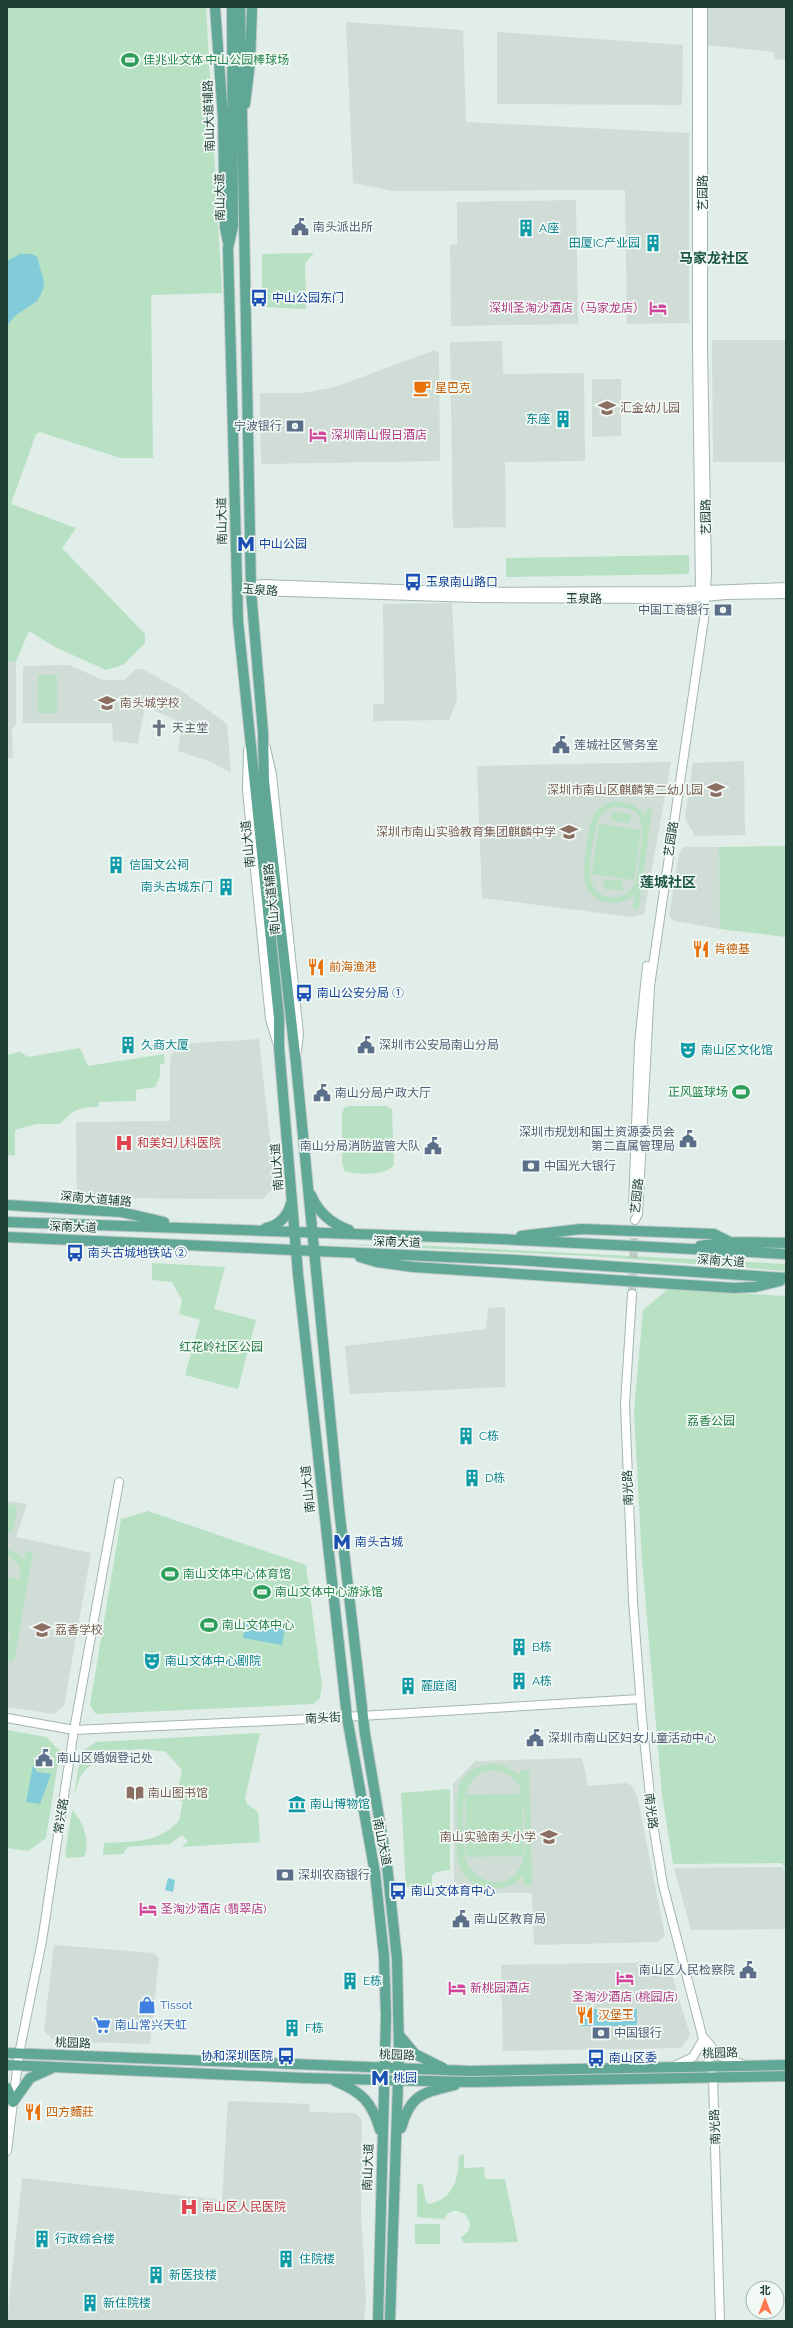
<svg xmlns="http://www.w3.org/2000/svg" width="793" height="2328" font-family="Raleway,'Noto Sans SC',sans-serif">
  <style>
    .built { fill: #cfddd6 }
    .green { fill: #b7e1c2; fill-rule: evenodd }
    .water { fill: #82ccd9 }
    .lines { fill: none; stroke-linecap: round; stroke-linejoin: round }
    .minor-tunnel { stroke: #bacac5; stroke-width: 8; stroke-dasharray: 8 4; stroke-linecap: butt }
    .minor-casing { stroke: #a3b6af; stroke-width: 10 }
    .major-casing { stroke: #c0cac7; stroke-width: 12 }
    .minor { stroke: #fff; stroke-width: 8 }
    .major { stroke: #60a895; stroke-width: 10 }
    .labels { text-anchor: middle; stroke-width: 3.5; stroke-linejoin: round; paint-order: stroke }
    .leisure-label { font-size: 12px; fill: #27864d; stroke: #f2f9f5; text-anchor: start }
    .street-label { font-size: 12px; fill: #1f4037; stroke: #f2f9f5 }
    .service-label { font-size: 12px; fill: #4e5e75; stroke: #f2f9f5; text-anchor: start }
    .culture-label { font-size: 12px; fill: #0d838f; stroke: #f2f9f5; text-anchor: start }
    .transit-label { font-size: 12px; fill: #164399; stroke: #f2f9f5; text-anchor: start }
    .hotel-label { font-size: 12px; fill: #b23c85; stroke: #f2f9f5; text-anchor: start }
    .food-label { font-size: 12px; fill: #c56008; stroke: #f2f9f5; text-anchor: start }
    .education-label { font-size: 12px; fill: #785e54; stroke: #f2f9f5; text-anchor: start }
    .worship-label { font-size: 12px; fill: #5b616d; stroke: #f2f9f5; text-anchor: start }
    .health-label { font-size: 12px; fill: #be3a42; stroke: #f2f9f5; text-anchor: start }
    .park-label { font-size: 12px; fill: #247c45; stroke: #f2f9f5 }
    .shop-label { font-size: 12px; fill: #366cbe; stroke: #f2f9f5; text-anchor: start }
    .quarter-label { font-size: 14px; font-weight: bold; fill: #195445; stroke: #f2f9f5 }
  </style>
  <rect width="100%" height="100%" fill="#e1ede8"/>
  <!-- built -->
  <path class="built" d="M708,7H786V60L774,59V52L708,45Z
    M346,22L463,30L466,122L689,133V323L627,324L625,190L394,191L353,183Z
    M497,32L683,45L682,105L497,104Z
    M576,200L578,324L451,326L450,245L457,244V202Z
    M712,340H786V462H713Z
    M502,341L503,374L584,373L585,461L505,462L506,527L453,528L450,342Z
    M435,350L439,353L440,461L261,464L260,393H303L335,387Z
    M592,379H621V436L592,437Z
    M452,603L457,700L449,720L373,721V704H384L383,604Z
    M16,661V724L12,729L13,758H7V662Z
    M69,665L103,680H124L136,669H143L182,691L227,724L231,773L211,762L178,751L182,723L145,706L138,744L113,741L112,723H23V666Z
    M744,761L745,835L695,836L685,818L693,763Z
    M671,762L644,914L632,917L482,898L477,766Z
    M684,847H719L720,929L675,921L669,916L679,854Z
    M259,1039L275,1186L263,1199L77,1198L76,1122L170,1121V1060L172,1053L178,1047L193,1043Z
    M505,1307V1387L350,1394L345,1346L486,1329L488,1308Z
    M7,1501L27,1504L16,1537L91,1553L64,1706L54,1714L7,1707Z
    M582,1758L588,1786L626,1783L631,1785L637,1795L665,1936L657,1942L534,1945L532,1893H465L454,1880L453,1784L475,1761Z
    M783,1867L786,1873V1929L691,1930L674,1868Z
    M54,1945L154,1953L159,1959L150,2044L54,2041L44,2030Z
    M668,1962L690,2035L681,2048L503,2051L501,1965Z
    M228,2101L309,2104L310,2112L355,2113L362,2120L361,2213L366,2300L364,2321H7L22,2178L222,2200Z"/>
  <!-- green -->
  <path class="green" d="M7,7H206L222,293L151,295L153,458H120L40,432L36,434L11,504L76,528L62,548L145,634V643L123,665L106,670L55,647L29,631L16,661L7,662Z
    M314,253L305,263L306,309L262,307V254Z
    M689,555V574L506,577V558Z
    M38,675H57V713H38Z
    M614,801L632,804L645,815L647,808L652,809L639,909L633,908L635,895C618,908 591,905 585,882C582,869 588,825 594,815C599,807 606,804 614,801ZM615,807C648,805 643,833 640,855C638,871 638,894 618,897C612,898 606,897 601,894C595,890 592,885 591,879C588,868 594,826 600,817C604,811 609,809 615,807Z
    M612,812L631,814L630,823L611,821Z
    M599,824L641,830L634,880L592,874Z
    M786,846V937L720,929L719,847Z
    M604,879L623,881L622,891L603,888Z
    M80,1048L88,1066L164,1054L165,1063L160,1065V1076L155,1087L136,1090V1101L99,1102V1107C78,1107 74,1109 60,1124H36L15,1130V1155L7,1156V1055L20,1052L28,1057Z
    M349,1106H386L392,1109L394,1164C390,1176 354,1175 345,1171L342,1163V1113L344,1108Z
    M328,1244L436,1246L786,1264V1271L589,1256Z
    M152,1263L225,1267L214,1309L256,1320L238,1389L185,1375L200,1320L179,1314L182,1300L172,1282L152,1280Z
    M668,1289L786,1296V1870L782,1863L673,1864L662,1795L642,1560L634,1412L643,1310Z
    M7,1504L17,1506L13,1532L7,1531Z
    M148,1511L306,1565L322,1686L320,1698L313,1704L96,1714L90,1705L121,1519Z
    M7,1549L17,1553L24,1560L26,1551L33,1553L14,1661L7,1660V1642L11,1634L7,1633V1577L21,1579C22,1568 17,1561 7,1556Z
    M7,1730L46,1737L60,1751L46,1838L28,1851L7,1848Z
    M260,1733L245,1798L247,1804L258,1812L260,1842L182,1847L188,1841L182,1835L170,1844L127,1847L123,1854L103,1855L104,1843C134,1841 156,1844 178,1822C181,1819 181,1806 183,1801H180L179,1785L182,1770L165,1751C156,1752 149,1749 140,1749C121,1750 90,1759 80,1777C77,1783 77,1790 74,1795L81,1752L96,1742Z
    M488,1764L503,1765L520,1775L521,1770H529L532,1886H524L523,1876C504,1896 468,1894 459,1864C455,1852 457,1837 457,1824C456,1795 454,1771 488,1764ZM496,1770C509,1773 519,1780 522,1794L465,1795L466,1857L523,1856L522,1794C524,1811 528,1850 521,1865C509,1894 471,1883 465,1856C464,1827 452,1771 496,1770Z
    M450,1789V1870L436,1872L432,1876V1886L406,1887L401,1793Z
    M72,1810C83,1821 91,1841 84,1857L67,1858L65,1854Z
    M464,2154V2168L484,2167L485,2179H505L518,2242L464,2243L461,2237C484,2225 456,2197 444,2219L417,2217V2185L420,2183L423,2185L426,2202L430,2204C455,2197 458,2179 459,2156Z
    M415,2224H440V2244H415Z"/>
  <!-- water -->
  <path class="water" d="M20,254H32L37,257L43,278L44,287L41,294L37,301L15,316L7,326V261Z
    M246,1620L285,1627L282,1645L243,1638Z
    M33,1765L37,1772L51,1774L40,1804L26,1802Z
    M168,1878L175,1880L173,1892L165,1890Z
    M581,2009H637V2026H581Z"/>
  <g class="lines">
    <!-- minor-tunnel -->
    <path class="minor-tunnel" d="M632,1294L635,1220"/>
    <!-- minor casing -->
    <g class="minor-casing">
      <path id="minor" d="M697,7V346L700,592
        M245,586L263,584L476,592L682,591L786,587
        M237,588L251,591L476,598L682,599L726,595L786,594
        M266,748L272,775L299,1034L297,1051
        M248,750L247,790L270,1019L277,1042
        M633,1208L639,1044L647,966
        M635,1220L638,1214L650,986L704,619L707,572L703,346V7
        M632,1294L625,1404L633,1601L642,1719L653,1824L663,1885L713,2077L720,2321
        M7,1718L74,1730L311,1719L640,1699
        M706,2040L718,2055L742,2064
        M676,2065L693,2057L704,2038
        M7,2151L19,2054L42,1941L74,1730L119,1482"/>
    </g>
    <!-- major casing -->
    <g class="major-casing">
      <path id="major" d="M215,7L223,117L225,227L228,242
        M232,7L233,226L228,248L238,621L279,1017V1047L298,1274L347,1717L375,1873L384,1956L386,2016L378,2321
        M240,7L251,591L263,732L264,781L296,1063L339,1508L365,1734L387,1865L397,1959L399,2051L390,2321
        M245,104L250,63L252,7
        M311,1195C318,1212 332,1224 349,1230
        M7,1205L121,1212L164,1222
        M7,1222L499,1239L786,1254
        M266,1228C278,1226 288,1216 291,1203
        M521,1236L581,1229L714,1234L730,1242L754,1248
        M7,1237L516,1260L786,1278
        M700,1246L730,1242L786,1243
        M360,1257L377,1262L413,1267L734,1288L755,1287L780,1281
        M399,2035L415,2054L443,2068
        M7,2053L470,2071L786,2065
        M7,2065L304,2078L471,2082L786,2076
        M335,2081C362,2092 372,2102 380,2130
        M7,2088L13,2102
        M13,2102L30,2078L50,2069
        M401,2128C411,2094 422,2093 455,2085"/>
    </g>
    <!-- minor -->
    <use href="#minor" class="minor"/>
    <!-- major -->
    <use href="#major" class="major"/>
  </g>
  <!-- icons -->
  <defs>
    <g id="stadium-bare" transform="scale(1.38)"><path d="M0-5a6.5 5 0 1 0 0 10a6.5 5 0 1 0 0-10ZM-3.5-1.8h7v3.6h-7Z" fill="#2e9e5b" stroke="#f2f9f5" stroke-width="2.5" paint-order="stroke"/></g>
    <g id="civic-bare" transform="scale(1.38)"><path d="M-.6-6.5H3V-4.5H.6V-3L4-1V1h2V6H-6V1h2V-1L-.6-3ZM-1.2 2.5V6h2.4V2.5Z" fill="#5c6f8a" stroke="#f2f9f5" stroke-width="2.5" paint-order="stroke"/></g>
    <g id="building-bare" transform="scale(1.38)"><path d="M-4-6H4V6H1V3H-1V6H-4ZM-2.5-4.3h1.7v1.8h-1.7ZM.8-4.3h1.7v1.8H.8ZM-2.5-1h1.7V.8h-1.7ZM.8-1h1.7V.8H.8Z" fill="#0f9aa8" stroke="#f2f9f5" stroke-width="2.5" paint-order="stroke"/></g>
    <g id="bus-bare" transform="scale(1.38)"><path d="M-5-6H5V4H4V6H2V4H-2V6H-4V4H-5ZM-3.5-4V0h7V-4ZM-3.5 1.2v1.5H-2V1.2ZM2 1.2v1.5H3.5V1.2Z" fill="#1a4fb4" stroke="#f2f9f5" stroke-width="2.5" paint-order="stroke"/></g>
    <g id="hotel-bare" transform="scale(1.38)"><path d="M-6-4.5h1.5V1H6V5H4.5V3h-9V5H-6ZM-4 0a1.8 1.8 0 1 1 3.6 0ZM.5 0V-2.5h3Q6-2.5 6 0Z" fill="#d1479c" stroke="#f2f9f5" stroke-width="2.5" paint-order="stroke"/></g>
    <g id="cafe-bare" transform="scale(1.38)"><path d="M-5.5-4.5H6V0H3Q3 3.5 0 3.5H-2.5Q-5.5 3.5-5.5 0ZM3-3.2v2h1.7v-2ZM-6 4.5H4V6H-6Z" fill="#e8710a" stroke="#f2f9f5" stroke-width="2.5" paint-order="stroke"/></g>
    <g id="school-bare" transform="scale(1.38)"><path d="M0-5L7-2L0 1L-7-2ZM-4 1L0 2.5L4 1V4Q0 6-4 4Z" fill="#8d6e63" stroke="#f2f9f5" stroke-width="2.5" paint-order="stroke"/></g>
    <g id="bank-bare" transform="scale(1.38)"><path d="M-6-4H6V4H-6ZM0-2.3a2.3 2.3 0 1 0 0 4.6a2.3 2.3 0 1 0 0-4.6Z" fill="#5c6f8a" stroke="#f2f9f5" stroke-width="2.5" paint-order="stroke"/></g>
    <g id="metro-bare" transform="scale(1.38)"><path d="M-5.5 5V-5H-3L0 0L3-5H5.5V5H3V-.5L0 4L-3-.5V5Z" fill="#1a4fb4" stroke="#f2f9f5" stroke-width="2.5" paint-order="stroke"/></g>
    <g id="church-bare" transform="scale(1.38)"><path d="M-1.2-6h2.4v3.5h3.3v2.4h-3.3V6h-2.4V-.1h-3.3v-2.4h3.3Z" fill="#6b7280" stroke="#f2f9f5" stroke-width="2.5" paint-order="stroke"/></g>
    <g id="restaurant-bare" transform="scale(1.38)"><path d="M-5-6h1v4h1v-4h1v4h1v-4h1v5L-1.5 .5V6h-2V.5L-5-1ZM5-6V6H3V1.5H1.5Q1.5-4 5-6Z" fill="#e8710a" stroke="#f2f9f5" stroke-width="2.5" paint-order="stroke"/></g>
    <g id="theatre-bare" transform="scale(1.38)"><path d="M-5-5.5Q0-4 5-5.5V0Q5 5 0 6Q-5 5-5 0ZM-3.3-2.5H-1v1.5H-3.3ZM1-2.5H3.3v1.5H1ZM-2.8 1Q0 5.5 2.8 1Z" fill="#0f9aa8" stroke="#f2f9f5" stroke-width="2.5" paint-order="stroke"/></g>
    <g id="hospital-bare" transform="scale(1.38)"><path d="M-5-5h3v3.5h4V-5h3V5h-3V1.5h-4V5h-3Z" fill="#e0444e" stroke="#f2f9f5" stroke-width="2.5" paint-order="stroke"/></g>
    <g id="library-bare" transform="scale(1.38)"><path d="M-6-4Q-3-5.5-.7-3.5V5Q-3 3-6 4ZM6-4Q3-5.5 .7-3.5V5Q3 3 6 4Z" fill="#8d6e63" stroke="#f2f9f5" stroke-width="2.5" paint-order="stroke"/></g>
    <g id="museum-bare" transform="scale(1.38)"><path d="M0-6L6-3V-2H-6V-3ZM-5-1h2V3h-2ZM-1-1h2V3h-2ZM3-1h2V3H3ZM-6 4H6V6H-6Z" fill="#0f9aa8" stroke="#f2f9f5" stroke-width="2.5" paint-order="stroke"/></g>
    <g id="shop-bare" transform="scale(1.38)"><path d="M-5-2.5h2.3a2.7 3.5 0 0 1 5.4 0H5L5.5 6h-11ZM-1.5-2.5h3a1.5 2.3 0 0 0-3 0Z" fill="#3f7fe0" stroke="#f2f9f5" stroke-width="2.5" paint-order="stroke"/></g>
    <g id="supermarket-bare" transform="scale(1.38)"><path d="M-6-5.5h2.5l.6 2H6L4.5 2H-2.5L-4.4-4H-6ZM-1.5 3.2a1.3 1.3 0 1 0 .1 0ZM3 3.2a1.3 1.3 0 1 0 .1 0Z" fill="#3f7fe0" stroke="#f2f9f5" stroke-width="2.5" paint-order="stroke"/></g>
  </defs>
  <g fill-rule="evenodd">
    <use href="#stadium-bare" x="130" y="60"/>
    <use href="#civic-bare" x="300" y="227"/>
    <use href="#building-bare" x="526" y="228"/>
    <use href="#building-bare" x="653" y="243"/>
    <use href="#bus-bare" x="259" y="298"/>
    <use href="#hotel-bare" x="658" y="308"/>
    <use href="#cafe-bare" x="422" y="388"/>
    <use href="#school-bare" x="607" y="408"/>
    <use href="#building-bare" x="563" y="419"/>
    <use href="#bank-bare" x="295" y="426"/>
    <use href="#hotel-bare" x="318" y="435"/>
    <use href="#metro-bare" x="246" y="544"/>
    <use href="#bus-bare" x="413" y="582"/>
    <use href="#bank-bare" x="723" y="610"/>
    <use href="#school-bare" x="107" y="703"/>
    <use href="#church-bare" x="159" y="728"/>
    <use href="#civic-bare" x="561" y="745"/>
    <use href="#school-bare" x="716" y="790"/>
    <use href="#school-bare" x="569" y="832"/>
    <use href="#building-bare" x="116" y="865"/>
    <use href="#building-bare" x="226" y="887"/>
    <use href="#restaurant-bare" x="701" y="949"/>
    <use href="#restaurant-bare" x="316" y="967"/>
    <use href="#bus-bare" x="304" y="993"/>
    <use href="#building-bare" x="128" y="1045"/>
    <use href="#civic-bare" x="366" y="1045"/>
    <use href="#theatre-bare" x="688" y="1050"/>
    <use href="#stadium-bare" x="741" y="1092"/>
    <use href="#civic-bare" x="322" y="1093"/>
    <use href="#civic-bare" x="688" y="1139"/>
    <use href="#hospital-bare" x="124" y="1143"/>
    <use href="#civic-bare" x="433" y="1146"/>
    <use href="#bank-bare" x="531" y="1166"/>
    <use href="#bus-bare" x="75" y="1253"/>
    <use href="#building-bare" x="466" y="1436"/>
    <use href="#building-bare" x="472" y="1478"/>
    <use href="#metro-bare" x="342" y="1542"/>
    <use href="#stadium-bare" x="170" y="1574"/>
    <use href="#stadium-bare" x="262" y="1592"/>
    <use href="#stadium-bare" x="209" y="1625"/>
    <use href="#school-bare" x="42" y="1630"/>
    <use href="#building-bare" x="519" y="1647"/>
    <use href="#theatre-bare" x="152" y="1661"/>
    <use href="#building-bare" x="519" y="1681"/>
    <use href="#building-bare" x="408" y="1686"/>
    <use href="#civic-bare" x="535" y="1738"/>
    <use href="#civic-bare" x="44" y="1758"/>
    <use href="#library-bare" x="135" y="1793"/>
    <use href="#museum-bare" x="297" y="1804"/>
    <use href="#school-bare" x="549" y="1837"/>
    <use href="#bank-bare" x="285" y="1875"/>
    <use href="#bus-bare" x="398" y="1891"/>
    <use href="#hotel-bare" x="148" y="1909"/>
    <use href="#civic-bare" x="461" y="1919"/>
    <use href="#civic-bare" x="748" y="1970"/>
    <use href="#hotel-bare" x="625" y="1978"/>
    <use href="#building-bare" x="350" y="1981"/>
    <use href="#hotel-bare" x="457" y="1988"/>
    <use href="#shop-bare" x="147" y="2005"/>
    <use href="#restaurant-bare" x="585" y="2015"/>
    <use href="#supermarket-bare" x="102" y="2025"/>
    <use href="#building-bare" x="292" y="2028"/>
    <use href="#bank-bare" x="601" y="2033"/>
    <use href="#bus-bare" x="286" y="2056"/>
    <use href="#bus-bare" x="596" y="2058"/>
    <use href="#metro-bare" x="380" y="2078"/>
    <use href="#restaurant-bare" x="33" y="2112"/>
    <use href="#hospital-bare" x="189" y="2207"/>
    <use href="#building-bare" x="42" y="2239"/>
    <use href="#building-bare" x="286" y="2259"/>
    <use href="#building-bare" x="156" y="2275"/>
    <use href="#building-bare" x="90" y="2303"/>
  </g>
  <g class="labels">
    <!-- leisure labels -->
    <g class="leisure-label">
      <text x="143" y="64">佳兆业文体·中山公园棒球场</text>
      <text x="728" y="1096" text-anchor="end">正风篮球场</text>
      <text x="183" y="1578">南山文体中心体育馆</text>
      <text x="275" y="1596">南山文体中心游泳馆</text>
      <text x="222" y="1629">南山文体中心</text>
    </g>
    <!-- street labels -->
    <g class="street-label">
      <text transform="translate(209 116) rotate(-92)" y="4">南山大道辅路</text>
      <text transform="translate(703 193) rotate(-90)" y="4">艺园路</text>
      <text transform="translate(220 197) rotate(-91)" y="4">南山大道</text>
      <text transform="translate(706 517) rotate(-91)" y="4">艺园路</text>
      <text transform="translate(222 521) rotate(-91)" y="4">南山大道</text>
      <text transform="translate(260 590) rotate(5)" y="4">玉泉路</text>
      <text x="584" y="603">玉泉路</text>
      <text transform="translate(671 839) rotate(-81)" y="4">艺园路</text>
      <text transform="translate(248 844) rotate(-96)" y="4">南山大道</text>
      <text transform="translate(272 899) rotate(-96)" y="4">南山大道辅路</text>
      <text transform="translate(277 1167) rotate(-95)" y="4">南山大道</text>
      <text transform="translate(637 1196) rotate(-84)" y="4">艺园路</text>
      <text transform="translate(96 1199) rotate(5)" y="4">深南大道辅路</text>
      <text transform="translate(73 1227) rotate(2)" y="4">深南大道</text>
      <text transform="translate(397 1242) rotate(2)" y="4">深南大道</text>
      <text transform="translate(721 1261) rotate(4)" y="4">深南大道</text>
      <text transform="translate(628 1488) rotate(-92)" y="4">南光路</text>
      <text transform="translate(308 1489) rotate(-96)" y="4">南山大道</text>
      <text transform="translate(323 1718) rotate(-3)" y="4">南头街</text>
      <text transform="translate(651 1811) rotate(83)" y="4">南光路</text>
      <text transform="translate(61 1816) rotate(-81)" y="4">常兴路</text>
      <text transform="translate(382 1842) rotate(78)" y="4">南山大道</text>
      <text transform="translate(73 2043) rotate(2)" y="4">桃园路</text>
      <text transform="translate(720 2053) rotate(-2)" y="4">桃园路</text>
      <text transform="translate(397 2055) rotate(2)" y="4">桃园路</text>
      <text transform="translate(715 2127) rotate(-92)" y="4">南光路</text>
      <text transform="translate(368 2167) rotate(-88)" y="4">南山大道</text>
    </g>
    <!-- service labels -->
    <g class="service-label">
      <text x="313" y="231">南头派出所</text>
      <text x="282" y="430" text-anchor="end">宁波银行</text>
      <text x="710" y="614" text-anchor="end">中国工商银行</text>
      <text x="574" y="749">莲城社区警务室</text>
      <text x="379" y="1049">深圳市公安局南山分局</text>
      <text x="335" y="1097">南山分局户政大厅</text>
      <text x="675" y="1136" text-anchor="end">深圳市规划和国土资源委员会<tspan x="675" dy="14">第二直属管理局</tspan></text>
      <text x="420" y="1150" text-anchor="end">南山分局消防监管大队</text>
      <text x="544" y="1170">中国光大银行</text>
      <text x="548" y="1742">深圳市南山区妇女儿童活动中心</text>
      <text x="57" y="1762">南山区婚姻登记处</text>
      <text x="298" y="1879">深圳农商银行</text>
      <text x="474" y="1923">南山区教育局</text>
      <text x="735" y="1974" text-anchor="end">南山区人民检察院</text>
      <text x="614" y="2037">中国银行</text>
    </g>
    <!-- culture labels -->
    <g class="culture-label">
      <text x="539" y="232">A座</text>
      <text x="640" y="247" text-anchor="end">田厦IC产业园</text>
      <text x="550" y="423" text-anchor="end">东座</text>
      <text x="129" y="869">信国文公祠</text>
      <text x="213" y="891" text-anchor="end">南头古城东门</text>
      <text x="141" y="1049">久商大厦</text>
      <text x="701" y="1054">南山区文化馆</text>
      <text x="479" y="1440">C栋</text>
      <text x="485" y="1482">D栋</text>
      <text x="532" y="1651">B栋</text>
      <text x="165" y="1665">南山文体中心剧院</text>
      <text x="532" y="1685">A栋</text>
      <text x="421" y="1690">麓庭阁</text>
      <text x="310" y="1808">南山博物馆</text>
      <text x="363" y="1985">E栋</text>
      <text x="305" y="2032">F栋</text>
      <text x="55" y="2243">行政综合楼</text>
      <text x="299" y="2263">住院楼</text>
      <text x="169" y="2279">新医技楼</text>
      <text x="103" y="2307">新住院楼</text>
    </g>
    <!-- transit labels -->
    <g class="transit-label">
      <text x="272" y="302">中山公园东门</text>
      <text x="259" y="548">中山公园</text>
      <text x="426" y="586">玉泉南山路口</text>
      <text x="317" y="997">南山公安分局 ①</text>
      <text x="88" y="1257">南头古城地铁站 ②</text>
      <text x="355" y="1546">南头古城</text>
      <text x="411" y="1895">南山文体育中心</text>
      <text x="273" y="2060" text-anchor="end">协和深圳医院</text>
      <text x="609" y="2062">南山区委</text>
      <text x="393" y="2082">桃园</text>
    </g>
    <!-- hotel labels -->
    <g class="hotel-label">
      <text x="645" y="312" text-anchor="end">深圳圣淘沙酒店（马家龙店）</text>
      <text x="331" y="439">深圳南山假日酒店</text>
      <text x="161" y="1913">圣淘沙酒店 (翡翠店)</text>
      <text x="470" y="1992">新桃园酒店</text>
      <text x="625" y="2001" text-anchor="middle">圣淘沙酒店 (桃园店)</text>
    </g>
    <!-- food labels -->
    <g class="food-label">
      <text x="435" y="392">星巴克</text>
      <text x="714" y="953">肯德基</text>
      <text x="329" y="971">前海渔港</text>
      <text x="598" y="2019">汉堡王</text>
      <text x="46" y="2116">四方麵莊</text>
    </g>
    <!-- education labels -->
    <g class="education-label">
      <text x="620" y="412">汇金幼儿园</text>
      <text x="120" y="707">南头城学校</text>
      <text x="703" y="794" text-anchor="end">深圳市南山区麒麟第二幼儿园</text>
      <text x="556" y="836" text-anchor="end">深圳市南山实验教育集团麒麟中学</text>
      <text x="55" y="1634">荔香学校</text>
      <text x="148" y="1797">南山图书馆</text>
      <text x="536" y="1841" text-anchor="end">南山实验南头小学</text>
    </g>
    <!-- worship labels -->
    <g class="worship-label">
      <text x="172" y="732">天主堂</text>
    </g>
    <!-- health labels -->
    <g class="health-label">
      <text x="137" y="1147">和美妇儿科医院</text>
      <text x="202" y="2211">南山区人民医院</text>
    </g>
    <!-- park labels -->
    <g class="park-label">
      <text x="221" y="1351">红花岭社区公园</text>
      <text x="711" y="1425">荔香公园</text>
    </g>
    <!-- shop labels -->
    <g class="shop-label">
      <text x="160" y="2009">Tissot</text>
      <text x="115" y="2029">南山常兴天虹</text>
    </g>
    <!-- quarter labels -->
    <g class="quarter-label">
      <text x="714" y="263">马家龙社区</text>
      <text x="668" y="887">莲城社区</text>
    </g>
  </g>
  <!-- border -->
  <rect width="793" height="2328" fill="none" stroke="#1f4037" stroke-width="16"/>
  <!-- north arrow -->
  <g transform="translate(765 2300)"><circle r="19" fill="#f2f9f5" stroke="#9eafa9"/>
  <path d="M0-3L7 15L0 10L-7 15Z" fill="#ff774d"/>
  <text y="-6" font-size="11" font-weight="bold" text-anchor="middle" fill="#1f4037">北</text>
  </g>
</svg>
